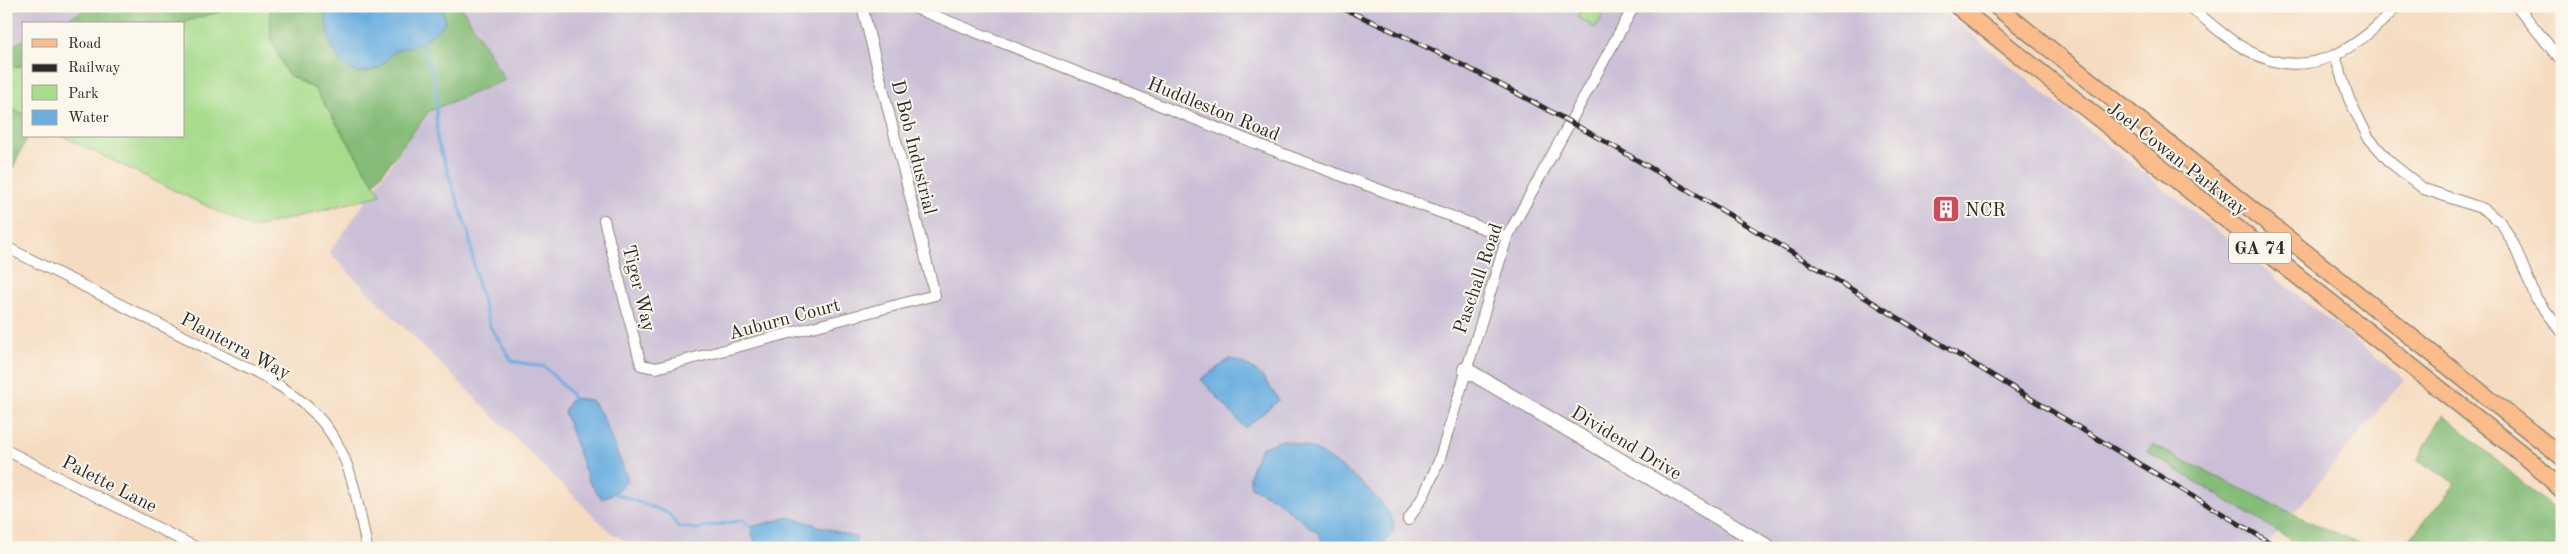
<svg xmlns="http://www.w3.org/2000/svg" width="2568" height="554" font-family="'Old Standard TT',serif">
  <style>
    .industrial { fill: #cabfd6 }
    .green { fill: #a7dc8d; stroke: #69845c }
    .forest { fill: #85bc78; stroke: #587452 }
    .water { fill: #6bafe0; stroke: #4b6d86 }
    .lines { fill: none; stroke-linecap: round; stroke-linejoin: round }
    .stream { stroke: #6bafe0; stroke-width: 3 }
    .minor-casing { stroke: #908476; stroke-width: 12 }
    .tertiary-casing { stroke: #908476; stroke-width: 16 }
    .primary-casing { stroke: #908476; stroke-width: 19 }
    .minor { stroke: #fff; stroke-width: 10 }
    .tertiary { stroke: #fff; stroke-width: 14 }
    .primary { stroke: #fabc8b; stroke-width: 16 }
    .rail-casing { stroke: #2b2b2b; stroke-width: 5 }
    .rail { stroke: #fbf7ec; stroke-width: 3; stroke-dasharray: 9; stroke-linecap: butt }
    .labels { text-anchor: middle; stroke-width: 4; stroke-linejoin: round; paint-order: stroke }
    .shield { fill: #fbf7ec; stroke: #696865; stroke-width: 1 }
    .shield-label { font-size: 18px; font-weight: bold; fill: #2b2b2b }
    .street-label { font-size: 19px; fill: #2b2b2b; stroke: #fbf7ec }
    .poi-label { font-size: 19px; fill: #2b2b2b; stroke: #fbf7ec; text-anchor: start }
  </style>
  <rect width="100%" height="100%" fill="#fbf7ec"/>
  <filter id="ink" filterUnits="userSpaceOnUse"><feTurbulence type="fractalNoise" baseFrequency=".02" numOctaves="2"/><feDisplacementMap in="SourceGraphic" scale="10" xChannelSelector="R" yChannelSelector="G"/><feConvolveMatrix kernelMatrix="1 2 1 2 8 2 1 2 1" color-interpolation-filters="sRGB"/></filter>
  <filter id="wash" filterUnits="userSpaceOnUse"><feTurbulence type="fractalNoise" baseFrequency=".0096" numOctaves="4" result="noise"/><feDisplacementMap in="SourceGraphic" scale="20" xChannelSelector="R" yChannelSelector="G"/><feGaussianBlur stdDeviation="1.12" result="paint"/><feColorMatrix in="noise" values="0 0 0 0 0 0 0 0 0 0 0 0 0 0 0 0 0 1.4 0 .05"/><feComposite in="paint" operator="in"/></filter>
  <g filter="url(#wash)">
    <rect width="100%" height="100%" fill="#f5dcc0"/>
    <!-- industrial -->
    <path class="industrial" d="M6,6H91L56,24H24V40L6,48Z
      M461,6H1937L2077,120L2404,379L2265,548H639L611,533L329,253L429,111L505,80Z"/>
    <!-- green -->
    <path class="green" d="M241,6H270L271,38L287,74L315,89L381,195L252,228L62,136H184V24H176Z
      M1584,6H1609L1595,28L1577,17Z
      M24,65V115L6,105V70Z"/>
    <!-- forest -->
    <path class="forest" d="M93,6H241L175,24H57Z
      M270,6H461L505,80L429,111L374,184L315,89L287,74L271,38Z
      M24,40V64L15,66L6,62V49Z
      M6,105L24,115V136H28L6,182Z
      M2443,415L2562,516V548H2402L2456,483L2417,460Z
      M2152,445L2308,521L2371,548H2305L2147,452Z"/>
    <!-- water -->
    <path class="water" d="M325,6H443L445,22C439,31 423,43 412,46C406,48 399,49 394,52C388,57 384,65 377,68C338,87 325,35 325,6Z
      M1230,359C1258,367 1263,377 1279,400L1245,428L1201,379Z
      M572,398L591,400L602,415L628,480L614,493L602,499L589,482L564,411Z
      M1282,440C1295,443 1307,446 1319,452C1336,461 1397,507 1394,529C1393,534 1384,542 1381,548H1326L1318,533L1298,518L1275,499L1251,487C1247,472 1255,461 1261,448Z
      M790,517L857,538L853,548H756L751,527Z"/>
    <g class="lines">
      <!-- stream -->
      <path class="stream" d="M422,43L436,84L437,140L469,235L476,278L490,326L512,361L545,367L571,394L573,400
        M613,490L614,493L668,513L679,527L696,529L743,520L753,529"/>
    </g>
  </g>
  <g filter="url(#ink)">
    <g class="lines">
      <!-- minor casing -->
      <g class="minor-casing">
        <path id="minor" d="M910,6L1283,154L1507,237
          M2189,6C2208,21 2226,39 2247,50C2306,84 2357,50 2397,6
          M2517,6L2562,62
          M2335,56L2349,99L2368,137L2391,163L2424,189L2484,209L2502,224L2514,245L2536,298L2562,332
          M604,220L641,365L656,368L935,295L862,6
          M6,247L270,380C346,424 351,469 367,548
          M6,450L197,548
          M1408,520L1424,495L1439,461L1507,237L1634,6"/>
      </g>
      <!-- tertiary casing -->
      <g class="tertiary-casing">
        <path id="tertiary" d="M1465,369L1770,548"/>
      </g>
      <!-- primary casing -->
      <g class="primary-casing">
        <path id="primary" d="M1957,6L2532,462L2562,490
          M1996,6L2562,457"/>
      </g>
      <!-- minor -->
      <use href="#minor" class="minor"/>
      <!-- tertiary -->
      <use href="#tertiary" class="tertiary"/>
      <!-- primary -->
      <use href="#primary" class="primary"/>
      <!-- rail casing -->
      <g class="rail-casing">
        <path id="rail" d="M1337,6C1526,88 1702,197 1877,305C2010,387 2145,467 2279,548"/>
      </g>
      <!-- rail -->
      <use href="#rail" class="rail"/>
    </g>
  </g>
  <!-- icons -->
  <defs>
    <g id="building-square" transform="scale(1.4375)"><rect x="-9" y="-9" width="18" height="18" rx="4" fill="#d1495b" stroke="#fbf7ec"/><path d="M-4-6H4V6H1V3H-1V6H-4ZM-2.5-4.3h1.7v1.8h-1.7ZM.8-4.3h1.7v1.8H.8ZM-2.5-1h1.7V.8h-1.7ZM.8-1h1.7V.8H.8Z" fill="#fff"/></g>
  </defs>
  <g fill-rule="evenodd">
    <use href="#building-square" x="1946" y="209"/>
  </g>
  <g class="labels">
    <!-- shield labels -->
    <rect class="shield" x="2229" y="232.5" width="62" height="31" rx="4"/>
    <g class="shield-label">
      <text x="2260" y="254">GA 74</text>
    </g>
    <!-- street labels -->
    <g class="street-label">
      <text transform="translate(1214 108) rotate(22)" y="7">Huddleston Road</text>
      <text transform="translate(915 147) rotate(76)" y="7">D Bob Industrial</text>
      <text transform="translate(2178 158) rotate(38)" y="7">Joel Cowan Parkway</text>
      <text transform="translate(1477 278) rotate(-71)" y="7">Paschall Road</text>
      <text transform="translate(640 288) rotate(76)" y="7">Tiger Way</text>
      <text transform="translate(784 318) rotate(-15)" y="7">Auburn Court</text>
      <text transform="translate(236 345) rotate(28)" y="7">Planterra Way</text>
      <text transform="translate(1627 442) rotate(31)" y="7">Dividend Drive</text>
      <text transform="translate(110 483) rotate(27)" y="7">Palette Lane</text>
    </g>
    <!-- poi labels -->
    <g class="poi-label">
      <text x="1965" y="216">NCR</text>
    </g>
  </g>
  <!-- margin -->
  <rect width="2568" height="554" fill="none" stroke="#fbf7ec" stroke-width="25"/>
  <!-- legend -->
  <rect x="22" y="22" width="162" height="115" fill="#fbf7ec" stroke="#a8a59f"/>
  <rect x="32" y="39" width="25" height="8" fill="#fabc8b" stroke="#a8a59f"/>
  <text x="68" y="48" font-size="15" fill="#2b2b2b">Road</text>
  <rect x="32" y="64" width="25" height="8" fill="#2b2b2b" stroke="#a8a59f"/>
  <text x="68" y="72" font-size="15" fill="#2b2b2b">Railway</text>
  <rect x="32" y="85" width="25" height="15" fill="#a7dc8d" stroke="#a8a59f"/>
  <text x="68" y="98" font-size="15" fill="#2b2b2b">Park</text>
  <rect x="32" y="110" width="25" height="15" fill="#6bafe0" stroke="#a8a59f"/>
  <text x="68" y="122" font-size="15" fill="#2b2b2b">Water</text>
</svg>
